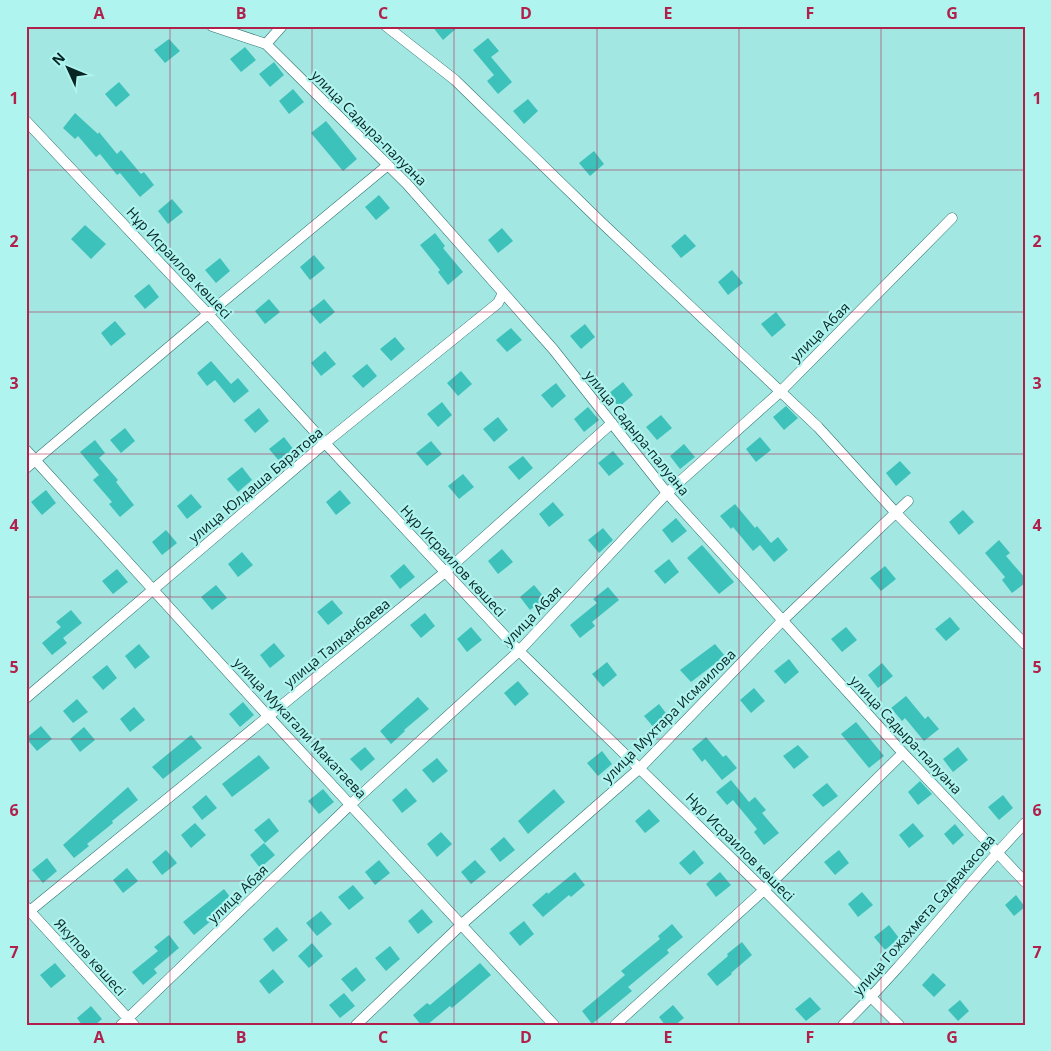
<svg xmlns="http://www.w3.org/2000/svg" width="1051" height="1051" font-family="'Open Sans',sans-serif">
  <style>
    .building { fill: #3dc2bb }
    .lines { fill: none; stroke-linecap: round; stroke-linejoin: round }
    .minor-casing { stroke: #2d736f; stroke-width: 11 }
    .minor { stroke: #fff; stroke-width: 10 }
    .grid { fill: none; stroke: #b11f4b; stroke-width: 1; stroke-opacity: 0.55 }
    .labels { text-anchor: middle; stroke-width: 4.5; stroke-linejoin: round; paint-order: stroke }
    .street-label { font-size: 14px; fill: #082524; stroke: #aff4ef }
    .neatline { fill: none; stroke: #b11f4b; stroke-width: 2 }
    .grid-label { font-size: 16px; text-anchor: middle; font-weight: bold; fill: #b11f4b }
  </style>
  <rect width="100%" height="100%" fill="#a2e7e2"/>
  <!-- building -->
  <path class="building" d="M432,26H459L443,40Z
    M488,38L499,51L491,57L512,82L498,94L487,81L494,75L473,50Z
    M169,39L180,51L165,63L154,50Z
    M245,47L256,60L241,72L230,59Z
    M274,62L284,75L270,87L259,74Z
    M119,82L130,95L116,107L105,94Z
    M293,89L304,102L289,114L279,101Z
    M528,99L538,111L524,124L513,111Z
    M75,113L98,134L99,132L117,154L121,150L141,174L144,172L154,185L140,197L120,173L117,175L100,154L96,157L78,136L75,139L63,128Z
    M326,121L357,159L343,171L311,133Z
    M594,151L604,164L590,176L579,163Z
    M379,195L390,208L376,220L365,207Z
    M172,199L183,212L168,224L158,211Z
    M85,225L106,244L91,259L71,239Z
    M502,228L513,241L498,253L488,240Z
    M435,233L445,246L443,248L463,272L448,285L438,272L440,270L420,245Z
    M685,234L696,246L681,258L671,246Z
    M314,255L325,268L310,280L300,267Z
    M220,258L230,271L216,283L205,270Z
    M732,270L743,283L728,295L718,282Z
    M149,284L159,297L145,309L134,296Z
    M269,299L280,312L265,324L255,311Z
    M324,299L335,312L320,324L309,311Z
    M776,312L786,325L772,337L761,324Z
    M115,321L126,334L111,346L101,333Z
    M585,324L595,337L581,349L570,336Z
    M511,328L522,340L507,352L496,340Z
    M395,337L405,349L391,361L380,349Z
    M325,351L336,364L321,376L311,363Z
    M211,361L231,384L238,378L249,391L234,403L215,380L207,386L197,373Z
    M367,364L377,376L363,388L352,376Z
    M461,371L472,384L458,396L447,383Z
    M623,382L633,395L619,407L608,394Z
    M556,383L566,396L552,408L541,395Z
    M442,402L452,415L438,427L427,414Z
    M786,406L798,418L784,430L773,417Z
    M588,407L599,420L584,432L574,419Z
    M259,408L269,421L255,433L244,420Z
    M661,415L672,428L657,440L646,427Z
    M498,417L508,430L494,442L483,429Z
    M125,428L135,441L121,453L110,440Z
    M284,437L294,450L280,462L269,449Z
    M760,437L771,450L756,462L746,449Z
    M95,440L105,453L99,458L118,480L116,482L134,505L120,517L109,504L112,502L93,480L99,475L80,452Z
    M431,441L442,454L427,466L416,453Z
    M684,444L695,457L680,469L670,456Z
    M613,451L624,464L609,476L598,463Z
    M523,456L533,468L519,480L508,467Z
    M900,461L911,473L896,486L886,473Z
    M242,467L252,480L238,492L227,479Z
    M463,474L474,487L459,499L448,486Z
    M46,490L56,503L42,515L31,502Z
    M340,490L351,503L336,515L326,502Z
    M191,494L202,507L187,519L177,506Z
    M553,502L564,515L549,527L539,514Z
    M735,504L755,528L757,526L771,543L778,537L788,550L774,562L760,545L753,551L733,527L731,529L720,516Z
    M963,510L974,522L959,535L949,522Z
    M676,518L687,531L672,543L662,530Z
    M603,528L613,540L599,553L588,540Z
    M166,530L177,543L162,555L152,542Z
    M999,540L1010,553L1006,556L1025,578V583L1012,593L1002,580L1005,577L985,553Z
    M702,545L734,582L719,594L687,558Z
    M502,549L513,562L498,574L488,561Z
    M242,552L253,565L238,577L228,564Z
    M669,559L679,572L665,584L654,571Z
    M404,564L415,577L400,589L390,576Z
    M885,566L896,579L881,591L870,578Z
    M117,569L128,582L113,594L102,581Z
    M216,585L227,598L212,610L201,597Z
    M534,585L545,598L530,610L520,597Z
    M608,587L619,600L592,622L595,626L580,638L570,625L597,603L593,599Z
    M332,600L343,613L328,625L317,612Z
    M71,610L82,623L63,638L67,643L52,655L42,643L61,627L56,622Z
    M425,613L435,626L421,638L410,625Z
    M950,617L960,629L946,641L935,629Z
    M471,627L482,640L467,652L457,639Z
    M846,627L857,640L842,652L831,639Z
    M274,643L285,656L270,668L260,655Z
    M139,644L150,657L135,669L125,656Z
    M715,644L725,656L691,682L680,670Z
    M789,659L799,672L785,684L774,671Z
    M607,662L617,675L603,687L592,674Z
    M882,663L893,676L878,688L868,675Z
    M107,665L117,678L103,690L92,677Z
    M518,681L529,694L515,706L504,693Z
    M754,688L765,701L751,713L740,700Z
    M906,696L925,719L928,716L939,729L924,741L905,718L902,721L891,708Z
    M418,697L429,709L404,730L405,731L391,744L380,731Z
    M77,699L88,712L73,723L63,711Z
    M243,702L254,715L240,727L229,714Z
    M659,704L669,717L655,729L644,716Z
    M134,707L145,720L130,732L120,719Z
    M856,722L884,756L869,768L841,734Z
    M41,726L52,739L37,751L26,738Z
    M84,727L95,740L80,752L70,739Z
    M191,735L202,748L163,779L152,767Z
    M706,737L723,757L726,755L737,768L722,780L705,759L702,762L692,749Z
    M798,745L809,757L794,769L783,756Z
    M365,747L375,759L361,771L350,759Z
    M958,747L968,760L953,772L943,759Z
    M602,751L612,764L598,776L587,763Z
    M259,755L270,768L232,797L222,784Z
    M437,758L448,771L433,783L422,770Z
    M731,780L749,802L755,797L766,810L762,813L779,833L764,845L754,832L757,829L733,800L727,805L716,792Z
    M920,781L932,794L918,805L908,792Z
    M827,783L838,796L823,807L812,795Z
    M128,787L138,800L112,821L113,823L87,844L89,846L74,858L63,845Z
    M406,788L417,801L402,813L392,800Z
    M323,789L334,802L319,814L308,801Z
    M554,789L565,802L528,834L518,821Z
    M206,795L217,808L202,820L192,807Z
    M1003,795L1013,808L999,820L988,807Z
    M649,809L660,821L645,833L635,821Z
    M269,818L279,831L265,843L254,830Z
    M195,823L206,835L191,848L181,835Z
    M913,823L924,836L909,848L899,835Z
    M955,824L964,835L953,845L944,834Z
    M441,832L452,844L437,857L427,844Z
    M504,837L515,850L500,862L490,849Z
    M264,843L275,855L260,868L250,855Z
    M166,850L177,863L162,875L152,862Z
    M694,850L704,863L690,875L679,863Z
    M839,850L849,863L835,875L824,862Z
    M47,858L57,871L43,883L32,870Z
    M379,860L390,873L375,885L365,872Z
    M475,860L486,872L471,884L461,872Z
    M127,868L138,881L123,893L113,880Z
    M575,872L585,885L571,897L569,895L543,917L532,905L547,892L548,894Z
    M720,872L731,885L716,897L706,884Z
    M353,885L364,898L349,910L338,897Z
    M224,889L234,902L194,935L183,922Z
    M862,892L873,905L858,917L848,904Z
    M1016,895L1025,907L1014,916L1005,905Z
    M422,909L433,922L418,934L408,921Z
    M321,911L332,924L317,936L306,923Z
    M524,921L534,934L520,946L509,933Z
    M672,924L683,937L667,950L669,953L628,987L632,991L592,1024L582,1011L625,975L621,971L660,939L658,936Z
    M889,925L899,938L885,950L874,937Z
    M277,927L288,940L273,952L263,939Z
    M169,935L179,948L154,969L157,973L143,985L132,972L158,951L154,947Z
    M742,942L752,955L731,973L732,974L717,986L707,974L728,956L727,954Z
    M312,943L323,956L309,968L298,956Z
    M390,946L400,959L386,971L375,958Z
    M55,963L66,976L51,988L40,975Z
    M480,963L491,975L452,1008L450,1006L427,1025H421L413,1015L427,1003L430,1005Z
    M356,967L366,980L352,992L341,979Z
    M273,969L284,982L269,994L259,981Z
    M933,973L946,985L934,997L922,985Z
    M344,993L355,1006L340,1018L329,1005Z
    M810,997L821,1009L806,1021L795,1009Z
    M960,1000L969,1011L958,1021L948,1010Z
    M673,1005L684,1018L675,1025H665L659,1017Z
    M91,1006L102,1019L95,1025H82L77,1018Z"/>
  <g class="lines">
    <!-- minor casing -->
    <g class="minor-casing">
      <path id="minor" d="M212,26L266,44L407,184L553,349L667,493L903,753L1025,882
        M386,26L455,80L601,222L818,427L896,513L1025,644
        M266,44L282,26
        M26,121L208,314L325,443L519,651L764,890L899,1025
        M26,450L268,716L554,1025
        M26,468L208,314L388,165
        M26,698L325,443L498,303L503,293
        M26,907L134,1025
        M26,914L444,573L612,423
        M121,1025L351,804L519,651L667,493L780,392L952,218
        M356,1025L462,924L640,768L782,621L908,501
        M615,1025L764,890L903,753
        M843,1025C908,962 962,889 1025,823"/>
    </g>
    <!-- minor -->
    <use href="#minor" class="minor"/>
  </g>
  <!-- grid -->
  <path class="grid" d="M170,26V1025M312,26V1025M454,26V1025M597,26V1025M739,26V1025M881,26V1025M26,170H1025M26,312H1025M26,454H1025M26,597H1025M26,739H1025M26,881H1025"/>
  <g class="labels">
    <!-- street labels -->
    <g class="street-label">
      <text transform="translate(369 128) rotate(45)" y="5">улица Садыра-палуана</text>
      <text transform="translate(179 263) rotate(47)" y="5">Нұр Исраилов көшесі</text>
      <text transform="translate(820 332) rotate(-45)" y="5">улица Абая</text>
      <text transform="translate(637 433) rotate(51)" y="5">улица Садыра-палуана</text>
      <text transform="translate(256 485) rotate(-40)" y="5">улица Юлдаша Баратова</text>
      <text transform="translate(453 561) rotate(47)" y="5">Нұр Исраилов көшесі</text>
      <text transform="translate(532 616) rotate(-46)" y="5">улица Абая</text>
      <text transform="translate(337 643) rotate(-39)" y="5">улица Талканбаева</text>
      <text transform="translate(669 716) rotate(-45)" y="5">улица Мухтара Исмаилова</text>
      <text transform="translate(300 728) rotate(47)" y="5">улица Мукагали Макатаева</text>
      <text transform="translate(906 735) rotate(47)" y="5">улица Садыра-палуана</text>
      <text transform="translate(740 847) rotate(45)" y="5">Нұр Исраилов көшесі</text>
      <text transform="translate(238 894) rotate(-44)" y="5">улица Абая</text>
      <text transform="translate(924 915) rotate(-49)" y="5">улица Гожахмета Садвакасова</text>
      <text transform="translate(90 957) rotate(48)" y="5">Якупов көшесі</text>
    </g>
  </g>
  <!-- border -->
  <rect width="1051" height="1051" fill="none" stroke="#aff4ef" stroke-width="55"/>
  <!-- north arrow -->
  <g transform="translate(68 68) rotate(314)" stroke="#aff4ef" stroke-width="4" paint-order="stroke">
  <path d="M0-4L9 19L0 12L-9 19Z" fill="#082524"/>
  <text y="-8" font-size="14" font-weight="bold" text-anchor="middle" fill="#082524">N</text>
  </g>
  <rect x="28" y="28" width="996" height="996" class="neatline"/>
  <g class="grid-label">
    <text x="99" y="19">A</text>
    <text x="241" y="19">B</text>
    <text x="383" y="19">C</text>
    <text x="526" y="19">D</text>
    <text x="668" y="19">E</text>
    <text x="810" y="19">F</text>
    <text x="952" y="19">G</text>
    <text x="14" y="104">1</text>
    <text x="1037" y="104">1</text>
    <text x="14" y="247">2</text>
    <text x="1037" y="247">2</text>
    <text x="14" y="389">3</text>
    <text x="1037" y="389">3</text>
    <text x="14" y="531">4</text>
    <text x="1037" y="531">4</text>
    <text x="14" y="673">5</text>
    <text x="1037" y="673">5</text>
    <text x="14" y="816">6</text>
    <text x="1037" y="816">6</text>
    <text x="14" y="958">7</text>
    <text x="1037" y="958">7</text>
    <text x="99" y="1043">A</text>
    <text x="241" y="1043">B</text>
    <text x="383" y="1043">C</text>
    <text x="526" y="1043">D</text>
    <text x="668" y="1043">E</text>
    <text x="810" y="1043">F</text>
    <text x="952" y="1043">G</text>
  </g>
</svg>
